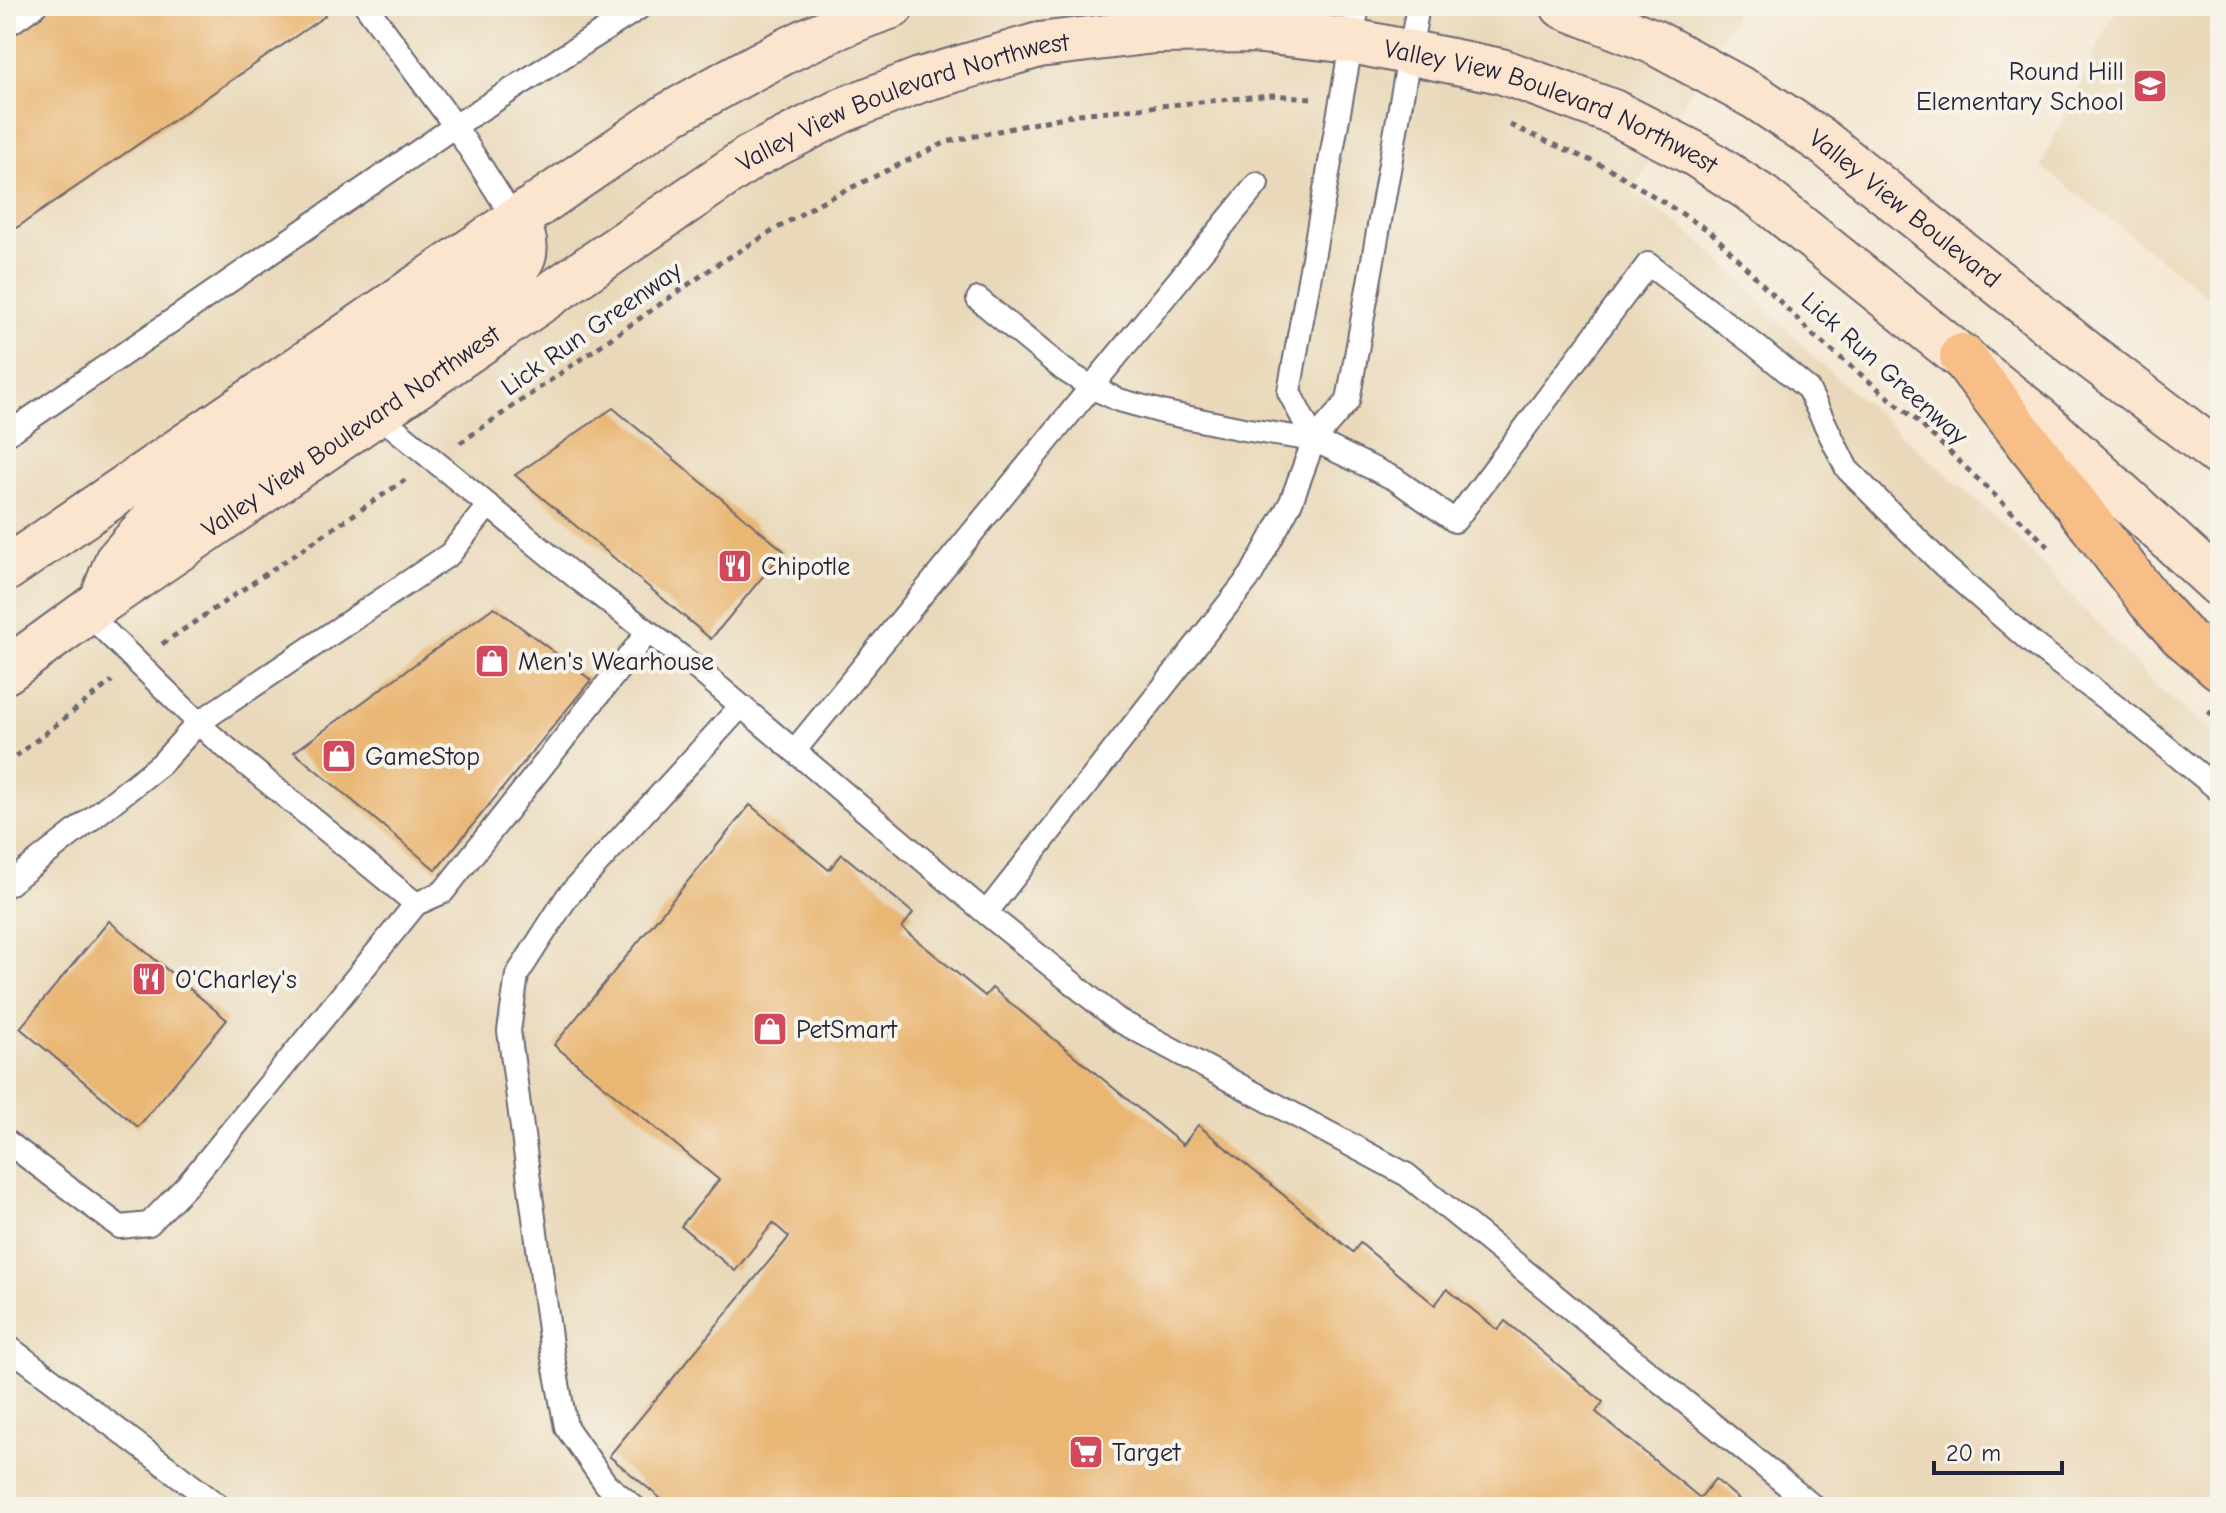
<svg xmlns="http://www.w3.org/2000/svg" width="2226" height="1513" font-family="'Comic Neue',sans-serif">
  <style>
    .built { fill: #e9d9ba }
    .building { fill: #e9b673 }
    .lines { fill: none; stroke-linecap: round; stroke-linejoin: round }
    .service-casing { stroke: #6c6771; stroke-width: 26 }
    .secondary-casing { stroke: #6c6771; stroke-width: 48 }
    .motorway-casing { stroke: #6c6771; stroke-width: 48 }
    .path { stroke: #6c6771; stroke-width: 5; stroke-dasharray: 6 6; stroke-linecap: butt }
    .service { stroke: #fff; stroke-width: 22 }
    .secondary { stroke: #fce5cf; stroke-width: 44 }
    .motorway { stroke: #f7be87; stroke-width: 44 }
    .labels { text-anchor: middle; stroke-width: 8; stroke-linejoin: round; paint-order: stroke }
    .poi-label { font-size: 26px; fill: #22223b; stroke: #f7f3e8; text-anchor: start }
    .street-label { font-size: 26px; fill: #22223b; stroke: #f7f3e8 }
  </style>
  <rect width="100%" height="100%" fill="#f7f3e8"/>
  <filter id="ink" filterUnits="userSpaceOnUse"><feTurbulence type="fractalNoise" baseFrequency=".0125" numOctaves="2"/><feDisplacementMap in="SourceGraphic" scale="16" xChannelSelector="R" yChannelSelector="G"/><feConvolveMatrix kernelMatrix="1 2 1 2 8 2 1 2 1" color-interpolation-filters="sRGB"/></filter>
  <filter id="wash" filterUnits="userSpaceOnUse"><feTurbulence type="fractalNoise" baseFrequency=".006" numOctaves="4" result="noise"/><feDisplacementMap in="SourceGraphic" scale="32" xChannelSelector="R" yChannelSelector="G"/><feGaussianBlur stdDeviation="1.8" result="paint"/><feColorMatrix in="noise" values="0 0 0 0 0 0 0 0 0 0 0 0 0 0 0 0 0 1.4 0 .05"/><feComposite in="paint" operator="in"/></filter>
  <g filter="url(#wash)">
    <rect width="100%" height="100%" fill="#f5e8d4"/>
    <!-- built -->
    <path class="built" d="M6,6H1740L1633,192L1704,244L1813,357L2009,529L2158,688L2220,738V1507H6Z
      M2117,6H2220V305L2041,166Z"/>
    <g id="blocks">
      <!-- building -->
      <path class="building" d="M52,6H320L325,16L6,235V38Z
        M613,408L784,551L711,639L515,475Z
        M494,607L591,680L436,870L294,752Z
        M750,805L829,870L842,854L913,913L902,928L985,996L992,988L1183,1145L1198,1125L1353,1252L1360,1243L1435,1305L1447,1289L1498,1330L1505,1321L1603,1402L1596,1412L1700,1498L1715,1479L1748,1507H671L609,1456L789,1237L773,1223L735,1271L681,1226L719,1180L554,1045Z
        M109,921L227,1020L138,1127L20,1028Z"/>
    </g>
  </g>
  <g filter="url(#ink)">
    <use href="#blocks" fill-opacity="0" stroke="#6c6771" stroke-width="2"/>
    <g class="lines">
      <!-- service casing -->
      <g class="service-casing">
        <path id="service" d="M366,6L455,126L515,220
          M6,26L35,6
          M978,299L1064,370L1093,388L1119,400L1166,413L1243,429L1314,440L1395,479L1455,521L1648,264L1755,345L1808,389L1847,469L1944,566L2032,643L2131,718L2220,791
          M376,413L577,578L695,667L986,913L1118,1020L1407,1175L1814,1507
          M6,435L455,126L642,6
          M1314,440L1289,392L1358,6
          M795,750L1257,184
          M6,886L161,764L198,723L450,554L488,506
          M416,904L443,892L648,632
          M986,913L1251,575L1291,502L1314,440L1348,401L1418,6
          M6,1141L120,1227L149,1224L188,1184L416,904L212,736L86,612
          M6,1345L220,1507
          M634,1507L606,1484L566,1427L552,1352L509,1031L517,975L567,897L741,706"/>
      </g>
      <!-- secondary casing -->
      <g class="secondary-casing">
        <g id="secondary">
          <path id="s1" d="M1563,6L1652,41L1757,98L1823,142L2086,353L2220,455"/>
          <path d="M6,569L669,115C742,74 813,32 892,6"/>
          <path d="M105,592L117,561L154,519L490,290C519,267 537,256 515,220"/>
          <path id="s2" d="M6,671L101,602L751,157L843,110L920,80L1039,45L1154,31L1252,30L1352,41L1501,71L1613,112L1697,155L1762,197L2040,420L2220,585"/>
        </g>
      </g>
      <!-- motorway casing -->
      <g class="motorway-casing">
        <path id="motorway" d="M1962,356L2150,601L2181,635L2220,668"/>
      </g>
      <!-- path -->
      <path class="path" d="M1510,125L1612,170L1711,232L1814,336L1915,419L2051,549
        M460,443L718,264L821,202L947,142L1078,114L1272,95L1311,98
        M162,644L405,480
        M2208,711L2220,721
        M6,764L112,681"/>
      <!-- service -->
      <use href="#service" class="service"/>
      <!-- secondary -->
      <use href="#secondary" class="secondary"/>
      <!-- motorway -->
      <use href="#motorway" class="motorway"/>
    </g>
  </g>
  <!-- icons -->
  <defs>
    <g id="school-square" transform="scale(1.8)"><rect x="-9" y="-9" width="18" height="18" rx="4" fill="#d1495b" stroke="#f7f3e8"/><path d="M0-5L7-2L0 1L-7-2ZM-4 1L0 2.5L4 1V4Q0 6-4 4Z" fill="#fff"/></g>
    <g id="restaurant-square" transform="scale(1.8)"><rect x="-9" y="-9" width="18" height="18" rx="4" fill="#d1495b" stroke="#f7f3e8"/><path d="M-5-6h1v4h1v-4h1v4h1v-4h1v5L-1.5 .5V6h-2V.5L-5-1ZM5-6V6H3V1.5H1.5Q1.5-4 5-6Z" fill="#fff"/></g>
    <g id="shop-square" transform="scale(1.8)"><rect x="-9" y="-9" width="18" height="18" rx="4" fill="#d1495b" stroke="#f7f3e8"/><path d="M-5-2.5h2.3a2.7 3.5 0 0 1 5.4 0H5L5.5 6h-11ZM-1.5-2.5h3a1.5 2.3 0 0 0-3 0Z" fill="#fff"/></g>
    <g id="supermarket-square" transform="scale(1.8)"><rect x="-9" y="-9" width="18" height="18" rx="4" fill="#d1495b" stroke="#f7f3e8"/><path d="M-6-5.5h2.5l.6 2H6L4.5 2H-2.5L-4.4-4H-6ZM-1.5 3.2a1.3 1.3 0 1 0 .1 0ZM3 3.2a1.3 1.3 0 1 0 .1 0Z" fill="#fff"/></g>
  </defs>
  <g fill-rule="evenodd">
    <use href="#school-square" x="2150" y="86"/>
    <use href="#restaurant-square" x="735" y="566"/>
    <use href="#shop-square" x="492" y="661"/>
    <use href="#shop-square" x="339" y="756"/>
    <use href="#restaurant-square" x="149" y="979"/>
    <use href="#shop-square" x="770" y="1029"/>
    <use href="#supermarket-square" x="1086" y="1452"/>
  </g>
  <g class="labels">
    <!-- poi labels -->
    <g class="poi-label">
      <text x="2124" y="80" text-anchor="end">Round Hill<tspan x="2124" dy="30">Elementary School</tspan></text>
      <text x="761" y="575">Chipotle</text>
      <text x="518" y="670">Men's Wearhouse</text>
      <text x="365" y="765">GameStop</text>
      <text x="175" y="988">O'Charley's</text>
      <text x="796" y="1038">PetSmart</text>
      <text x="1112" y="1461">Target</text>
    </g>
    <!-- street labels -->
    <g class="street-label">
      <text dy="9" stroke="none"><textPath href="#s2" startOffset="1068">Valley View Boulevard Northwest</textPath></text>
      <text dy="9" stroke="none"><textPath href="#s2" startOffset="1740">Valley View Boulevard Northwest</textPath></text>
      <text dy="9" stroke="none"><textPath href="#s1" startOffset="400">Valley View Boulevard</textPath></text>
      <text transform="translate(591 328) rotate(-35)" y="9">Lick Run Greenway</text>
      <text transform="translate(1885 368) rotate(42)" y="9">Lick Run Greenway</text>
      <text dy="9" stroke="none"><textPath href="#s2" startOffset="420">Valley View Boulevard Northwest</textPath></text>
    </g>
  </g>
  <!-- margin -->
  <rect width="2226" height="1513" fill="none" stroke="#f7f3e8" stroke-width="32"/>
  <!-- scale -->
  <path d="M1934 1461v12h128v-12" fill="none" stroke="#22223b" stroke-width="4"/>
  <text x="1946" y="1461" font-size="24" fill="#22223b" stroke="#f7f3e8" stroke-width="6" paint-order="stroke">20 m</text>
</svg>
